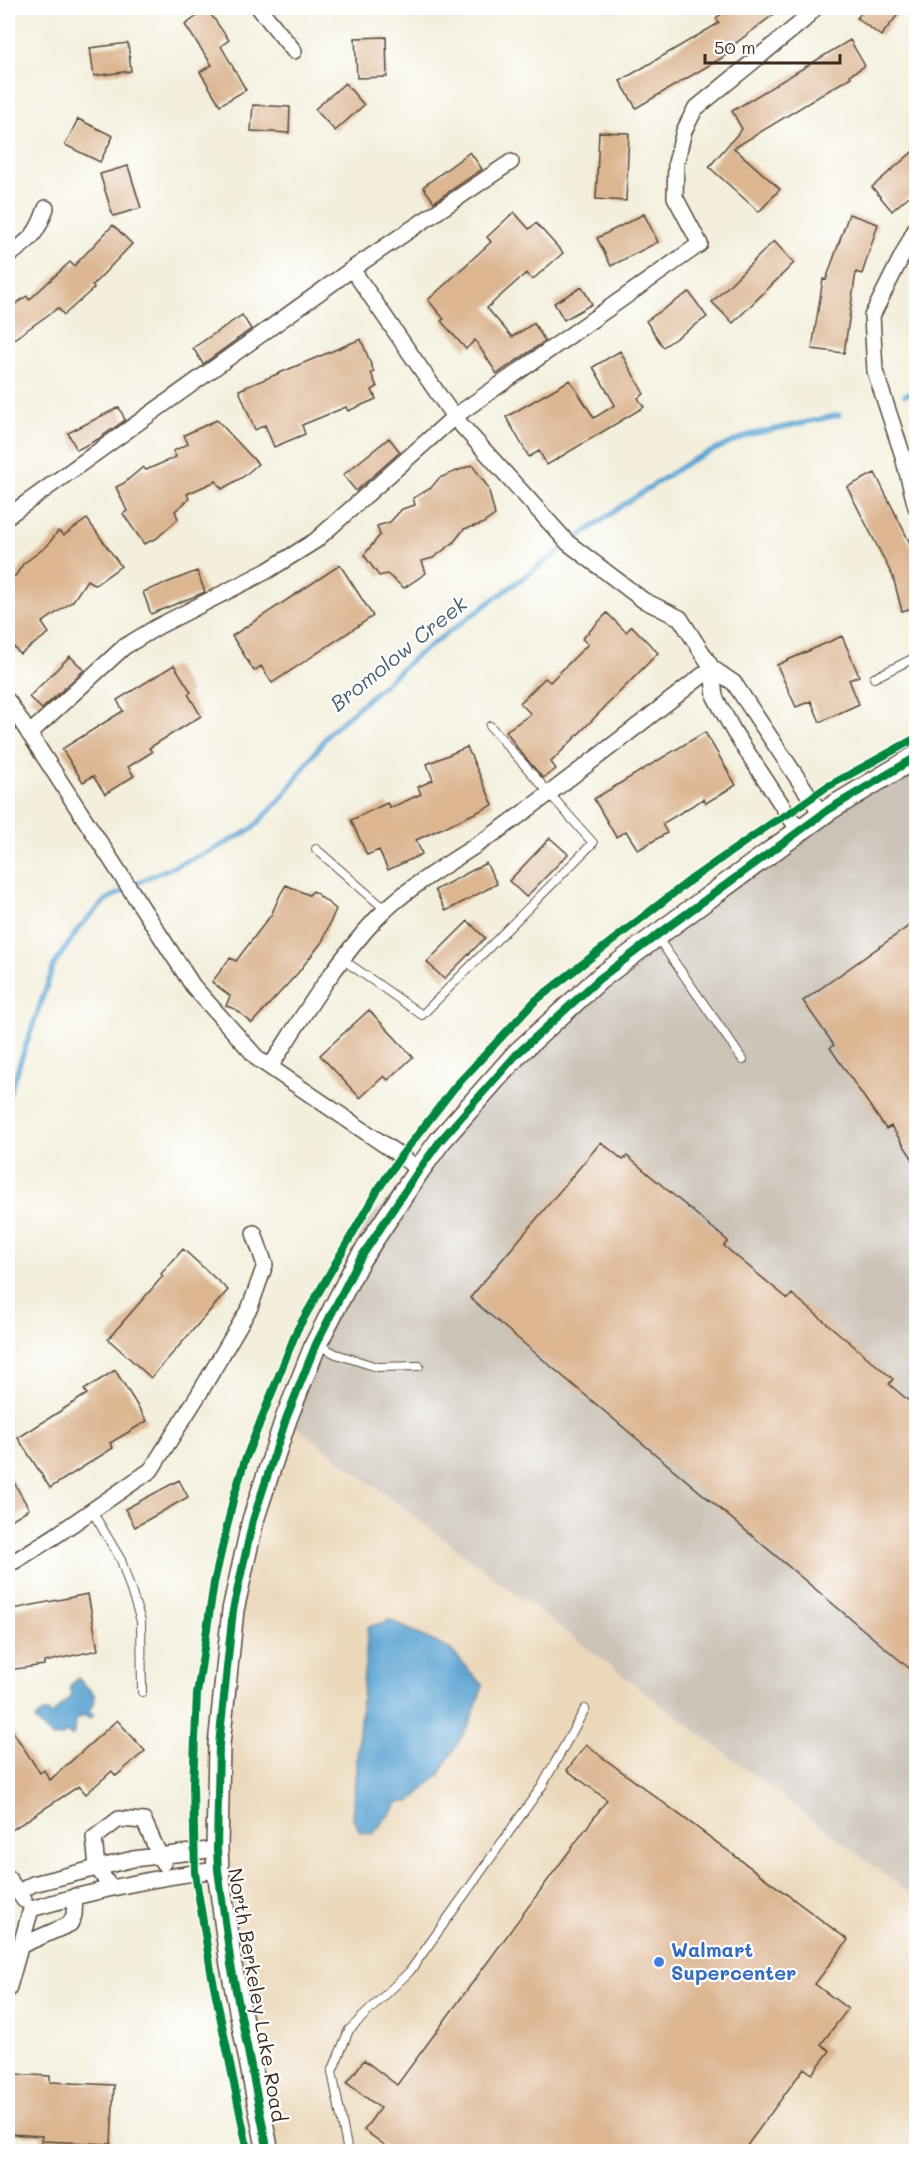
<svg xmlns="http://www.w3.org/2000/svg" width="924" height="2159" font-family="Mali,sans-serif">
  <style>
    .built { fill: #ebd8ba }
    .industrial { fill: #cbc3b8 }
    .water { fill: #5aa3d1; stroke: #4a6678; stroke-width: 1.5 }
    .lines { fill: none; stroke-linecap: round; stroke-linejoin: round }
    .stream { stroke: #5aa3d1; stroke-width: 5 }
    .building { fill: #dcb591 }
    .lane-casing { stroke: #57483a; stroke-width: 10 }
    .street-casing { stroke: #57483a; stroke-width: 18 }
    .secondary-casing { stroke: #57483a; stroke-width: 24 }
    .lane { stroke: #fff; stroke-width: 8 }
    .street { stroke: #fff; stroke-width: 15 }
    .secondary { stroke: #fff; stroke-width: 21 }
    .cycleway-casing { stroke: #fff; stroke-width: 11 }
    .cycleway { stroke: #00873e; stroke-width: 8 }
    .shop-dot { fill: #3f7fe0; stroke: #fff; stroke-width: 2 }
    .labels { text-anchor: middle; stroke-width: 4.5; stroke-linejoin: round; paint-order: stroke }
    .shop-label { font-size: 20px; font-weight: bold; fill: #366cbe; stroke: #fff; text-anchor: start }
    .street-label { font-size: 20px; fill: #3b2a1e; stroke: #fff }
    .water-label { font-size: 21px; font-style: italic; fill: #49606f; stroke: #fff }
  </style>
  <rect width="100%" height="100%" fill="#fff"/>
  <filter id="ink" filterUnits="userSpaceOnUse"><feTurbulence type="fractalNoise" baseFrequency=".0167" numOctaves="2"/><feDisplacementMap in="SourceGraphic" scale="12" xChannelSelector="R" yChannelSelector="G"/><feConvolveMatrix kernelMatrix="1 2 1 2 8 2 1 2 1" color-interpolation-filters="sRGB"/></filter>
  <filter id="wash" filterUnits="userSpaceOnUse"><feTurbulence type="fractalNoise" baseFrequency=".008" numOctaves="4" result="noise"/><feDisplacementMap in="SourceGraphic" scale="24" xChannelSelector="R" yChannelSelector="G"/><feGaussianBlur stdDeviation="1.35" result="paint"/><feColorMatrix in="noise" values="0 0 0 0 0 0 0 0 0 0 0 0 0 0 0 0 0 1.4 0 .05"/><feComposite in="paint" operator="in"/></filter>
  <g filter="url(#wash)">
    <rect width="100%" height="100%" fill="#f3efdc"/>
    <!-- built -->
    <path class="built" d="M286,1419L914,1897L916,1896V2151L268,2152L217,1854L233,1610Z"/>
    <!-- industrial -->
    <path class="industrial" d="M916,757V1896L914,1897L286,1419L365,1223L624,957Z"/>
    <!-- water -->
    <path class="water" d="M390,1620L451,1650L483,1686L469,1724L439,1775L410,1802H399L373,1834L360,1832L352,1816L368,1627Z
      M78,1678L94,1694V1704L89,1710L94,1715L89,1719L85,1715L76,1719L75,1732L71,1736L67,1732L61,1737L55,1736L53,1738L35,1720L43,1712H49L52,1715L72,1695L70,1691V1686Z"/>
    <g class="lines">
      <!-- stream -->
      <path class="stream" d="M905,395L916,390
        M8,1097L54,965L79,928L106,900L149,877L215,849L252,829L281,799L330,732L416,656L620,507L690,461L748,435L839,415"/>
    </g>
    <g id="blocks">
      <!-- building -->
      <path class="building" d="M730,8H782L723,53L725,56L636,108L620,81L719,23L716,18Z
        M865,8H903L881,36L857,18Z
        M207,9L229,40L221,46L246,90L220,105L200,72L212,65L185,25Z
        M386,37L387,77L357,78L355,38Z
        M850,40L865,66L850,75L851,77L734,148L780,189L759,212L709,167L742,129L732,111Z
        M128,43L131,71L94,76L90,48Z
        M345,83L364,105L335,131L315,109Z
        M253,105L290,107L289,133L251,131Z
        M78,119L113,136L100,162L65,145Z
        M599,132L629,133L626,201L596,199Z
        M916,149V190L892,211L872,187Z
        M470,152L482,169L434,202L423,187Z
        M128,166L141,208L113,216L100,174Z
        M514,212L529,229L536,223L563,253L532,280L526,273L487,308L512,337L534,323L545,341L497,374L475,340L466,349L441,321L444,319L428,300L491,242L487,237Z
        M644,214L658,242L611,266L597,238Z
        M849,214L878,224L862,274L856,272L844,353L812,349L823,279L826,280Z
        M113,225L132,244L92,286L94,288L64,315L58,308L14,339L8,329V309L27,296L29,300L70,262L74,266Z
        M774,241L794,263L733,323L712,302Z
        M582,287L592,304L564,320L554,303Z
        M689,292L707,317L663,347L646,321Z
        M242,315L251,329L203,364L193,348Z
        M361,339L374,372L371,373L377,387L372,390L376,399L348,411L346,407L302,425L305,434L274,447L265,425L255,430L239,390Z
        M620,351L644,394L638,398L644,407L547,465L539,451L529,457L506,417L570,380L594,418L615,405L593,367Z
        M119,407L125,420L98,439L77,450L68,433Z
        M217,420L258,464L243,477L222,489L216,481L187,494L189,499L175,511L178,519L157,538L144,544L123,514L127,511L116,487L124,483L143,467L146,470L176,457L173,451L188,444L184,435Z
        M389,438L400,452L356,491L343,475Z
        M472,465L488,487L495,515L482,524L464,529L453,543L433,558L422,561L426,573L404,588L387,574L379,576L364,555L380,535L377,526L390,522L402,509L415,505L413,498L431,488L439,478Z
        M875,473L916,555V607L902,611L893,577L847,487Z
        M87,519L121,566L95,585L87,580L73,601L42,623L49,633L20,654L8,640V581L16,575L23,564L47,546L58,531L64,535Z
        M340,565L373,616L272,683L261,666L254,671L232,636Z
        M197,571L205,592L151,614L143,592Z
        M607,613L626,632L632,626L658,653L551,762L556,769L543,778L518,749L506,731L531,714L520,703L545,678L550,682L588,644L582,639Z
        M842,636L859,676L849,680L859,704L820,722L811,701L796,707L777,665Z
        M70,656L84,670L42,709L29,697Z
        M174,665L191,692L188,694L201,716L149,748L152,752L128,767L134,776L105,794L93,776L83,782L62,749L123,711L117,700Z
        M705,732L736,785L706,803L703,799L662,824L667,833L638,850L626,831L616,837L594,799Z
        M467,747L493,805L416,840L422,854L388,870L379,850L367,855L351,820L387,803L390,808L421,794L418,787L433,780L427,764Z
        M550,838L568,854L526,897L509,881Z
        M486,863L497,884L446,911L435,890Z
        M286,885L309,895L313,891L336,909L322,942L297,974L252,1023L235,1009L226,1006L230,996L212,982L230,958L236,961L271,915L281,893Z
        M468,921L485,938L444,979L427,962Z
        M916,921V1164L891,1126L886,1129L830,1048L834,1045L803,1001Z
        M369,1010L413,1057L388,1080L384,1076L360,1098L320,1055Z
        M601,1142L623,1160L627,1156L728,1241L724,1246L788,1299L792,1294L893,1379L889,1384L916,1407V1674L470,1298Z
        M183,1249L228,1290L151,1378L108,1339L163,1276L161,1274Z
        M115,1370L147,1421L110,1443L113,1448L50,1488L18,1438L87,1394L84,1390Z
        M8,1472L29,1509L8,1522Z
        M179,1480L188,1497L135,1527L125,1509Z
        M88,1594L98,1650L44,1662V1665L8,1670V1610Z
        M117,1720L145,1751L116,1776L112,1771L86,1794L79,1786L12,1830L8,1823V1724L40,1773L44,1770L50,1780Z
        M586,1745L848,1940L815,1984L848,2009L821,2044L830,2051L812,2074L804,2068L743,2151H393L364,2130L380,2108L347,2083L364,2060L397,2085L607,1800L567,1770Z
        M12,2074L50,2076V2082L114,2085L111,2144L41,2141L42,2136L9,2134Z"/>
    </g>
  </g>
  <g filter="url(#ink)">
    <use href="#blocks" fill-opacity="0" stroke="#57483a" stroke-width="1.5"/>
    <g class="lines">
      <!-- lane casing -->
      <g class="lane-casing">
        <path id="lane" d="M874,678L916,657
          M316,849L386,910
          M657,937L743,1060
          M342,959L422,1015L593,843L490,726
          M317,1344L336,1354L377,1367L419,1366
          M92,1511L121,1560L141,1621L142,1692
          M348,2152L332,2072L349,2030L410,1971L542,1786L585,1709"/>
      </g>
      <!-- street casing -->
      <g class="street-casing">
        <path id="street" d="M259,8L294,51
          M916,228L872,316L875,371L902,453L916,507
          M8,256C30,240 37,235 46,208
          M352,269L454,417L568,543L643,600L680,618L712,668L734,683L822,815
          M8,516L352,269L511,162
          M712,668L715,697L734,732L799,831
          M8,701L193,986L258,1059L401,1156L419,1170
          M29,734L124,647L157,627L267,571L315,541L454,417L700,244L675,197L676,163L684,131L695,109L804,20L815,8
          M270,1067C303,1016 334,964 376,919C413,881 463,856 505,826C576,775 643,721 712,668
          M8,1562L15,1561L55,1536L151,1470L199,1394L250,1307L265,1265L254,1233
          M8,1878L24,1900
          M110,1887L97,1867L94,1838L119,1819L144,1821L163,1863
          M19,1892L33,1884L133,1859L217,1849
          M31,1909C93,1891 154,1877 218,1870
          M22,1945L70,1924L74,1915L75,1896
          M8,1990L31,1909"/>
      </g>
      <!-- secondary casing -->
      <g class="secondary-casing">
        <path id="secondary" d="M268,2152L231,1965L218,1870L217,1849L219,1745L233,1610L253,1520L286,1419L316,1344L358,1262L419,1170L440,1141L517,1054L599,979L656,936L828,810L916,757"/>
      </g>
      <!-- lane -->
      <use href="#lane" class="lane"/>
      <!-- street -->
      <use href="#street" class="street"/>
      <!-- secondary -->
      <use href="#secondary" class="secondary"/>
      <!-- cycleway casing -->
      <g class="cycleway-casing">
        <path id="cycleway" d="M248,2152L211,1971L195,1873L193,1785L197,1694L214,1583L234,1496L245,1460L297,1330L377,1191L401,1156L454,1088L535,1001L693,878L772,823L788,814L825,788L916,738
          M268,2152L231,1965L218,1870L217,1849L219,1745L233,1610L253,1520L286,1419L316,1344L358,1262L419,1170L440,1141L517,1054L599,979L656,936L828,810L916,757"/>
      </g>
      <!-- cycleway -->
      <use href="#cycleway" class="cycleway"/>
    </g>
  </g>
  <!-- markers -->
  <circle class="shop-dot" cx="659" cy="1962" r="6"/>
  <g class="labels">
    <!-- shop labels -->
    <g class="shop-label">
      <text x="671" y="1957">Walmart<tspan x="671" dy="23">Supercenter</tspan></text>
    </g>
    <!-- street labels -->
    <g class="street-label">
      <text transform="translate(257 1995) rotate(80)" y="7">North Berkeley Lake Road</text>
    </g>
    <!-- water labels -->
    <g class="water-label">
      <text transform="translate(399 654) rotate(-39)" y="7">Bromolow Creek</text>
    </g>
  </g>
  <!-- margin -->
  <rect width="924" height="2159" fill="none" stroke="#fff" stroke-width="30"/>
  <!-- scale -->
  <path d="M705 54v9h135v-9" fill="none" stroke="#3b2a1e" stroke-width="3"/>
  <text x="714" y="54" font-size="18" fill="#3b2a1e" stroke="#ffffff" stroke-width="4.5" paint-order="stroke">50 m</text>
</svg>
